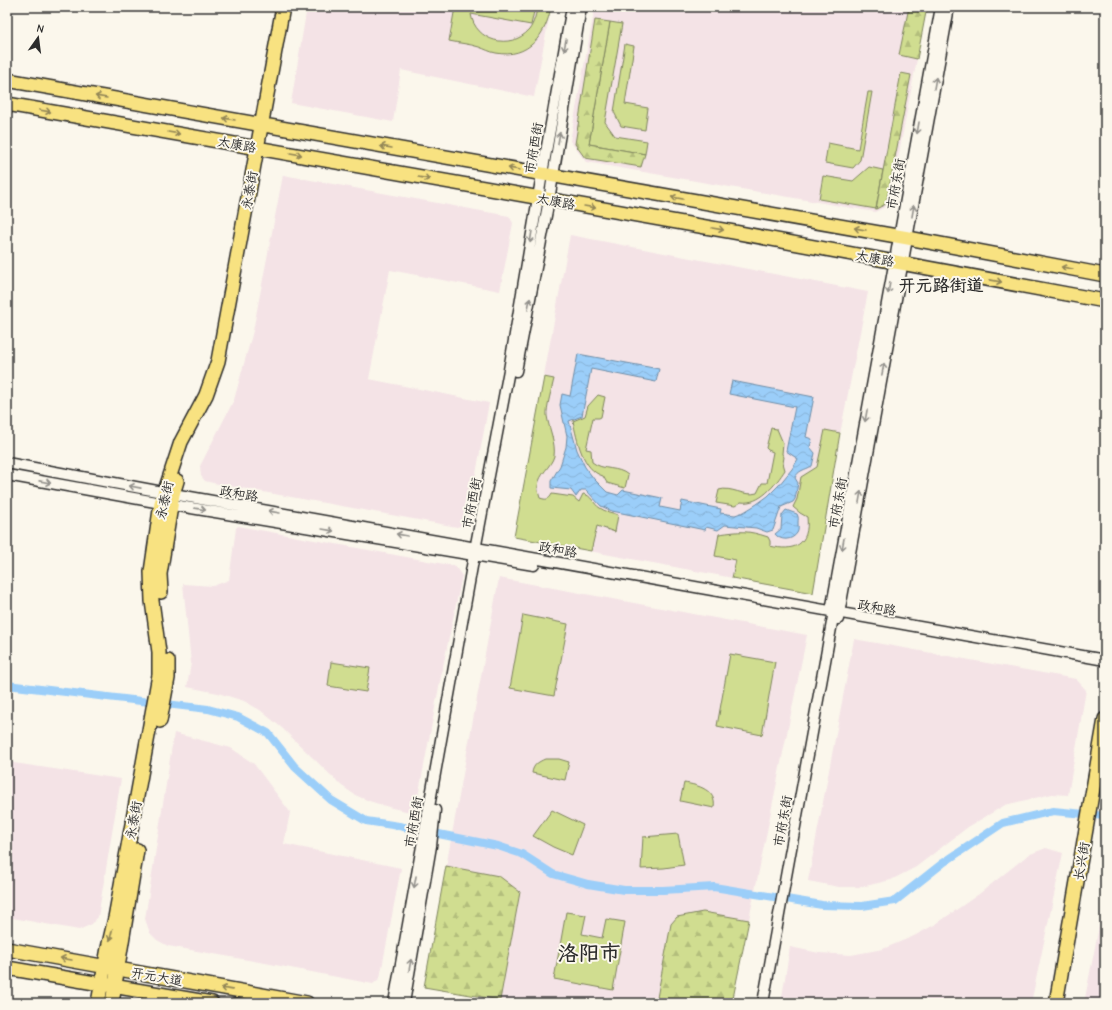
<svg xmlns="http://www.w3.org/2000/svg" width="1112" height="1010" font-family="'Comic Neue','LXGW WenKai TC',sans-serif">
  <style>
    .built { fill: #f4e3e6 }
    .grass { fill: #d0dd90; stroke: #7e845e }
    .forest { fill: url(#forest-firs); stroke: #7e845e }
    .water { fill: url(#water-waves); stroke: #6e8da7 }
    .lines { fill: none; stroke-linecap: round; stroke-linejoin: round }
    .canal { stroke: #9bcef9; stroke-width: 8 }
    .minor-casing { stroke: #2b2b2b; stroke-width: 13 }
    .major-casing { stroke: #2b2b2b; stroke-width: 16 }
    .minor { stroke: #fbf7ec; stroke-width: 10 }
    .major { stroke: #f8e281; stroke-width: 13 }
    .oneway { stroke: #93918c }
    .oneway2 { stroke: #928656 }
    .labels { text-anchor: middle; stroke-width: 4; stroke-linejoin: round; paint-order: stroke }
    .street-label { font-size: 13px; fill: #2b2b2b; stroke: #fbf7ec }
    .district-label { font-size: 17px; font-weight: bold; fill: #2b2b2b; stroke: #fbf7ec }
    .town-label { font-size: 21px; font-weight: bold; fill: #2b2b2b; stroke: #fbf7ec }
  </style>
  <defs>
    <pattern id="forest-firs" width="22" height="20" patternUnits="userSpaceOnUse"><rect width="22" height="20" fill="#d0dd90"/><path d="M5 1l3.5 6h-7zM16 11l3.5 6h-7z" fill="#b3be7c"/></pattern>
    <pattern id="water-waves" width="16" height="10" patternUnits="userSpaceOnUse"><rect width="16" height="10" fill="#9bcef9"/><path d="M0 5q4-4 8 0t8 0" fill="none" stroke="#86b1d6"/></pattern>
  </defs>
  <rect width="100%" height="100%" fill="#fbf7ec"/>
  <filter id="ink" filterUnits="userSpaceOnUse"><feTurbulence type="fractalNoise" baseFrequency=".025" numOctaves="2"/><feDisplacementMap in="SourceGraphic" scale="8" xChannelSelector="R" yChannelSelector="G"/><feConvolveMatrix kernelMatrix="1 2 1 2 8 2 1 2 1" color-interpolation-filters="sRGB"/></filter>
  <g filter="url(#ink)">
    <!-- built -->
    <path class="built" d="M307,7H551L534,97L401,70L393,122L291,103Z
      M595,7H927L889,205L875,212L586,162L570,141Z
      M283,175L509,216L513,223L500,291L390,270L369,379L489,403L467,523L457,527L347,507L213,483L205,481L201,476L200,466L234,400L253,331Z
      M570,235L868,292L839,439L813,593L514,537Z
      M238,526L455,566L462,576L442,671L415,813L392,808L369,801L355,795L342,786L282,728L260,710L244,701L218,693L187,687L191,663L183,584L213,586L229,580L236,528Z
      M499,578L807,635L732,1003H514L424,987Z
      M854,639L1076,679L1086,690L1068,795L1052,794L1005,805L968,827L916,867L891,880L861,887H839L808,881Z
      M174,733L231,748L254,764L290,812L284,844L401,868L380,978L373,984L265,963L168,946L157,940L150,933L145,919Z
      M7,762L121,779L98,917L92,924L79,930L7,917Z
      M1046,848L1063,853L1031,1003H781L790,947L819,953L851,955L883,949L914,936L936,924L979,894L1028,855Z
      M1105,896V1003H1084L1086,993Z"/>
    <!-- grass -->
    <path class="grass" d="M455,7H470L471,12L472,7H535L531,25L471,14C475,41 510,51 529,30C534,23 536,15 537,7H551C546,35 528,59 496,53C490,52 485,49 479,47C470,44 458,43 449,41Z
      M610,22L622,24L605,122L615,136L647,141L645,154L589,144Z
      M625,44L634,46L625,104L648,108L645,130L621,126L614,112Z
      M868,92H872L860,160L853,168L825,163L828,143L858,149Z
      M869,167L883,170L876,209L819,199L823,176L853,181Z
      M544,377L554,379C552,388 546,408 547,416C549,429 556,443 554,456C551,467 539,474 538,486C537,490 539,494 540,498C546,500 549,500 552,494L573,497L579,502L583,494C592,495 593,504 600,508C605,512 612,512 618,515L615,532L597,526L591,551L514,537Z
      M598,395L605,397L601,417L599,418H593L586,449L591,450L592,462C603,471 618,466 628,475L625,488L607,483L603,476C582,470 577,439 573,421L585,416L588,406Z
      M771,428L777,429L783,443L782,454L784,457L783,463L785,470C776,484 760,505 741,502L735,506L716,503L719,490C731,486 744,497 757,493L762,483H767L773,452L768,450L766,448Z
      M825,430L840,433L813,593L732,578L736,560L715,556L719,534C741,531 747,530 768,537L770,541V546C794,552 810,545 807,517L800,513L793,507L797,499L801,477L817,467Z
      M523,615L568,624L554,696L510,688Z
      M730,654L775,662L762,735L717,726Z
      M331,662L370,668L366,692L328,686Z
      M545,759H559L569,762L565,780L532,773C533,765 538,762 545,759Z
      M684,783C698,785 717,790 714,808L680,801Z
      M552,810L583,825L572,855L553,847L533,836Z
      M678,834L684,865L664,868L641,869L643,837Z
      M566,912L586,915L582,934L602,938L606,919L625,922L613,990L554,979Z"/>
    <!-- forest -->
    <path class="forest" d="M909,7H927L917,59L899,55Z
      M595,20L610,22L589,144L645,154L641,167L585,158L575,144Z
      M901,73L911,75L886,204L876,209Z
      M446,866L499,876L520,892L500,1000L424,987Z
      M703,912L749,920L732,1003H656L671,924L677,917Z"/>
    <!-- water -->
    <path class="water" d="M578,354L659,369L656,382L591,369L582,416L569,421L577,450L585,467L594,479L607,492L618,495L623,490L662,498L660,507L680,511L682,501L721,509L720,513L735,515L744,512L757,504L768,496L779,485L792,469L798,459L786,451L795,407L729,394L732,381L814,397L806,437L812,439L810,447L815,453L812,466C805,470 798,470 795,478L798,483L795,499L793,502L781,507L773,530L767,532L756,528L725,525L718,530L706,527L705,530L612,511L601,506L586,490H581L576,497L571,490L551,488V481L560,466L566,447L567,436L560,405L562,394L570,396Z
      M786,510L797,514C799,518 798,519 798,523C798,527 799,530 797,533C792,541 780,541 775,534L781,529L782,515Z"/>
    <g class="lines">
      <!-- canal -->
      <path class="canal" d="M7,685L208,709L238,717L268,733L295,767L331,800L366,821L399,826L498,846L522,854L553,874L588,884L624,890H663L714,887L822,905L862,906L895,901L943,863L1003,823L1053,811L1105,816"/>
      <!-- minor casing -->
      <g class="minor-casing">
        <path id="minor" d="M516,371L549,200L581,7
          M7,463L173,494L1105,660
          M7,475L161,503L534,565
          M838,619L949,7
          M394,1003L474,555L509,370L542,174L572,7
          M404,1003L431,846L435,810
          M763,1003L833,617L831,611L941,7"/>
      </g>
      <!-- major casing -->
      <g class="major-casing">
        <path id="major" d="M7,80L908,238L1105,275
          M7,104L734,232L1105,301
          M161,592L160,574L173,494L177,481
          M160,721L168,678V661
          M7,949L307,1003
          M7,968L212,1003
          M98,1003L108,948L115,918L159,675V652L152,601L151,572L161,503L181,442L206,395L218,361L283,7
          M112,1003L137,850
          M1056,1003L1105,719"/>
      </g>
      <!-- minor -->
      <use href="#minor" class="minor"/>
      <!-- major -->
      <use href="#major" class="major"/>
    </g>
    <!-- one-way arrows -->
    <defs><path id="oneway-shaft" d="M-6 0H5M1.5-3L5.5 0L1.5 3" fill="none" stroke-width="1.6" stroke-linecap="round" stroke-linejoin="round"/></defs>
    <g class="oneway">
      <use href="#oneway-shaft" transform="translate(565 45) rotate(100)"/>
      <use href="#oneway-shaft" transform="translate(935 83) rotate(-80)"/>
      <use href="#oneway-shaft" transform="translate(918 128) rotate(100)"/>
      <use href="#oneway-shaft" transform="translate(559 138) rotate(-80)"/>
      <use href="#oneway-shaft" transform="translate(913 211) rotate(-80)"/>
      <use href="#oneway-shaft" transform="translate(531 237) rotate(99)"/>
      <use href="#oneway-shaft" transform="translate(889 288) rotate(100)"/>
      <use href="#oneway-shaft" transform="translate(529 304) rotate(-79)"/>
      <use href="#oneway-shaft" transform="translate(883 369) rotate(-79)"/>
      <use href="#oneway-shaft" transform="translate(866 416) rotate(100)"/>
      <use href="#oneway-shaft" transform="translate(45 482) rotate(11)"/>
      <use href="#oneway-shaft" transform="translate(135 487) rotate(-169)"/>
      <use href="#oneway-shaft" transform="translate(860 497) rotate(-80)"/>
      <use href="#oneway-shaft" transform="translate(200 509) rotate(10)"/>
      <use href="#oneway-shaft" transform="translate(274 512) rotate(-170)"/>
      <use href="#oneway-shaft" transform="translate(328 530) rotate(10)"/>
      <use href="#oneway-shaft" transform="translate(402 535) rotate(-170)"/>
      <use href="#oneway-shaft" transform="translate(843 544) rotate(100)"/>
      <use href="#oneway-shaft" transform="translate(415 882) rotate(100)"/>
      <use href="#oneway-shaft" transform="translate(410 965) rotate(-80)"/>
    </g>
    <g class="oneway2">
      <use href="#oneway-shaft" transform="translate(101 97) rotate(-170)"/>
      <use href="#oneway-shaft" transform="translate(45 111) rotate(10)"/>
      <use href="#oneway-shaft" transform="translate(229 119) rotate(-170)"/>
      <use href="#oneway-shaft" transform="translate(174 133) rotate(10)"/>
      <use href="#oneway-shaft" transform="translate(386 147) rotate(-170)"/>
      <use href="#oneway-shaft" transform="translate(296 154) rotate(10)"/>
      <use href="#oneway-shaft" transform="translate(514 169) rotate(-170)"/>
      <use href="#oneway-shaft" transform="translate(424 178) rotate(10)"/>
      <use href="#oneway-shaft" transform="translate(677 198) rotate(-170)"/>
      <use href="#oneway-shaft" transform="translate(590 207) rotate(10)"/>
      <use href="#oneway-shaft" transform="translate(718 229) rotate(10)"/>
      <use href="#oneway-shaft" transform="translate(860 229) rotate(-170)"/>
      <use href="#oneway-shaft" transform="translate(1067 268) rotate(-169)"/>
      <use href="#oneway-shaft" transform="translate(996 281) rotate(11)"/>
      <use href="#oneway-shaft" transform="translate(111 935) rotate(104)"/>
      <use href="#oneway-shaft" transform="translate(66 959) rotate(-170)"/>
      <use href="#oneway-shaft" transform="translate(227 989) rotate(-170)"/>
    </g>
  </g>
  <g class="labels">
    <!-- street labels -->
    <g class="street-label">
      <text transform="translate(237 144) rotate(10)" y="5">太康路</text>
      <text transform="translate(533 148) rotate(-80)" y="5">市府西街</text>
      <text transform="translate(895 184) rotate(-80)" y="5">市府东街</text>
      <text transform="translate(249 190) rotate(-80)" y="5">永泰街</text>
      <text transform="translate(556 201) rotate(10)" y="5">太康路</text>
      <text transform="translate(875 258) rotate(10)" y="5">太康路</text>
      <text transform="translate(239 493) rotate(10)" y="5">政和路</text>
      <text transform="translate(164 500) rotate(-77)" y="5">永泰街</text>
      <text transform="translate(471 503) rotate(-79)" y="5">市府西街</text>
      <text transform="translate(837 503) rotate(-80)" y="5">市府东街</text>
      <text transform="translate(558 549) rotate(10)" y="5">政和路</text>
      <text transform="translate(877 607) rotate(10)" y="5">政和路</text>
      <text transform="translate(133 820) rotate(-80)" y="5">永泰街</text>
      <text transform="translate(782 821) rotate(-80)" y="5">市府东街</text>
      <text transform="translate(413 822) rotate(-80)" y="5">市府西街</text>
      <text transform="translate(1081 861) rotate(-80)" y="5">长兴街</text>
      <text transform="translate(157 976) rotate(10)" y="5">开元大道</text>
    </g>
    <!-- district labels -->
    <g class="district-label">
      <text x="941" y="291">开元路街道</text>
    </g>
    <!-- town labels -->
    <g class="town-label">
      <text x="589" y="960">洛阳市</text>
    </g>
  </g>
  <!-- margin -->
  <rect width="1112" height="1010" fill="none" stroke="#fbf7ec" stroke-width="24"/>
  <rect x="12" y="12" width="1088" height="986" fill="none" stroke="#2b2b2b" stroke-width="1.5" filter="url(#ink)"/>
  <!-- north arrow -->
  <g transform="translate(38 38) rotate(14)" stroke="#fbf7ec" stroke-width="3" paint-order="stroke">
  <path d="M0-3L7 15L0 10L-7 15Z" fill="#2b2b2b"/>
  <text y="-6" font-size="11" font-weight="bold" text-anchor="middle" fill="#2b2b2b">N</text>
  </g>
</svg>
